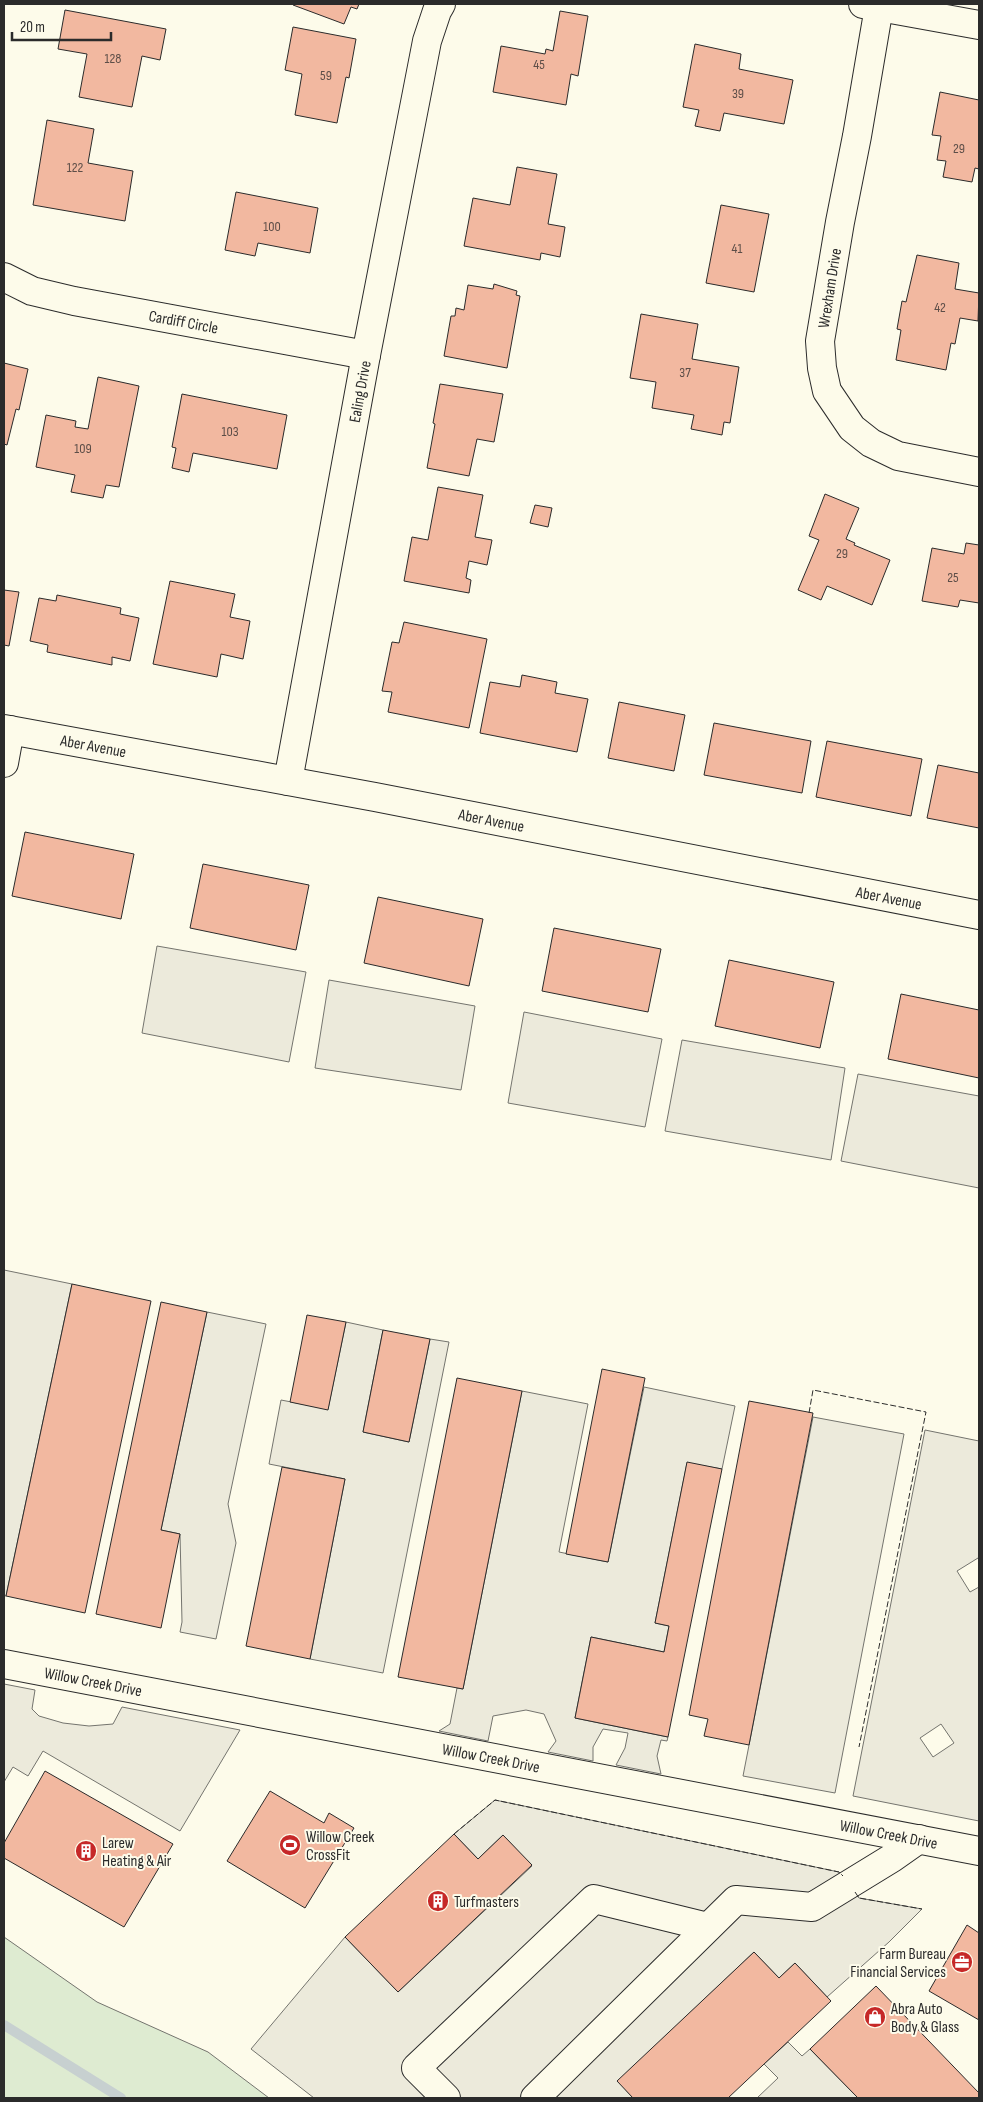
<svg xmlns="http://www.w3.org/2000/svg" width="983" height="2102" font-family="'Sofia Sans Condensed',sans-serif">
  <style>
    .green { fill: #deebd1; stroke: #74746e }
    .parking { fill: #eceadb; stroke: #74746e; fill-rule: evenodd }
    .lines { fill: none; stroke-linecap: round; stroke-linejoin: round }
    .stream { stroke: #c7d0d0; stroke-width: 10 }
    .building { fill: #f2b8a0; stroke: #2b2b2b }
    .minor-casing { stroke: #2b2b2b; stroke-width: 30 }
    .minor { stroke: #fdfbea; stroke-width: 28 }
    .fence { stroke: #2b2b2b; stroke-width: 1; stroke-dasharray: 6 2.5; stroke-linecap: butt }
    .labels { text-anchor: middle; stroke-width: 4; stroke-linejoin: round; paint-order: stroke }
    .number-label { font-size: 14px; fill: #5d4e48 }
    .street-label { font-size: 16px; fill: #2b2b2b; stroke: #fdfbea }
    .poi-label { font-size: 16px; fill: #2b2b2b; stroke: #fdfbea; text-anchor: start }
  </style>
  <rect width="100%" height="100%" fill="#fdfbea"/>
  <!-- green -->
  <path class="green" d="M4,1937L97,2002L208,2052L269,2098H4Z"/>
  <!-- parking -->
  <path class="parking" d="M157,946L306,972L289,1062L142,1033Z
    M329,980L475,1006L461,1090L315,1068Z
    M524,1012L662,1039L645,1127L508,1103Z
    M682,1040L845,1068L831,1160L665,1131Z
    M858,1074L979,1096V1188L841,1161Z
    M4,1270L72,1284L6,1596H4Z
    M207,1312L266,1324L228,1504L236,1543L216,1639L180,1632L182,1622L180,1534L161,1530Z
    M346,1322L383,1330L363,1432L409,1442L430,1339L449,1342L383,1673L310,1659L345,1479L269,1464L281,1400L328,1409Z
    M644,1387L735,1406L722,1469L687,1463L655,1623L669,1626L664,1652L591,1637L575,1718L668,1737L667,1741L661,1740L657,1756L661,1774L616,1765L625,1748L628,1733L603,1729L593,1747V1761L548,1752L556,1741L544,1714L526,1710L493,1716L488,1741L439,1731L450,1724L457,1688L463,1689L522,1391L588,1404L559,1552L608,1562Z
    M813,1417L904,1434L835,1793L743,1776Z
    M925,1430L979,1441V1560L978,1558L957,1571L970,1592L979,1587V1821L853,1796ZM941,1724L954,1743L933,1757L920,1738Z
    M4,1684L35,1690L32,1709L39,1716L63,1723L89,1726L113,1724L122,1707L240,1730L180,1831L43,1751L28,1776L13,1767L4,1782Z
    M495,1800L839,1872L859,1898L922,1909L889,1942L827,1997L795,1963L779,1978L754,1952L618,2081L633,2098H314L251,2049L345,1937L398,1992L532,1866L503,1835L478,1859L454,1834Z
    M788,2042L802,2056L810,2049L858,2098H757L778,2078L764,2064Z"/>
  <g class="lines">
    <!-- stream -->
    <path class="stream" d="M4,2025L121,2098"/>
  </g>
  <!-- building -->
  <path class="building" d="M293,4H359L357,9L351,7L344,24L293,5Z
    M65,10L166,29L160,60L142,56L132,107L79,97L87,54L58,49Z
    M560,11L588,16L578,76L571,74L566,105L493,92L501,46L545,54L546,49L553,51Z
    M293,27L356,39L349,78L346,77L337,123L295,115L302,74L285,70Z
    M695,44L741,54L739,69L793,80L784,124L724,113L720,131L695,126L699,110L683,107Z
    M940,92L979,100V169L975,168L972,182L943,177L946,161L937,160L941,136L932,135Z
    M47,120L94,129L88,163L133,171L125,221L33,205Z
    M517,167L557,174L548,224L565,227L560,257L541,253L540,260L464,246L473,198L510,205Z
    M236,192L318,208L310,253L258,243L255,256L225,250Z
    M721,205L769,214L754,292L706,283Z
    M917,255L959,263L955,289L979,293L978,321L960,318L955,344L951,343L946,370L896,360L901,330L897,329L902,301L906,302Z
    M494,284L517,291L516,295L520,296L507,368L444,356L451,316H455L456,308L464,310L468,285L493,289Z
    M641,314L698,324L692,359L739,367L730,423L724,422L722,435L691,429L694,415L652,408L656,382L630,378Z
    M4,363L28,369L19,410L16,409L7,445L4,444Z
    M98,377L139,386L119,487L106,485L103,498L71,492L75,475L36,467L46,415L76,421L75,427L88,429Z
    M440,384L503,394L494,442L477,439L469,476L427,468L435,424L433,423Z
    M182,394L287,415L277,469L193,453L189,472L172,468L176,448L172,447Z
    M438,487L483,495L475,537L492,540L487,565L469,561L466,578L471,580L469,593L404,581L412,537L428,540Z
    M825,494L859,508L846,539L855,543L854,545L890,560L872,605L827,586L821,600L798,590L819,540L809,536Z
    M535,505L552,508L548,527L530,523Z
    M966,543L979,545V603L960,600L958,607L922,601L932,548L964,554Z
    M170,581L235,594L230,617L250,621L243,659L221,654L217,677L153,664Z
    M4,590L19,592L9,646L4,645Z
    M57,595L121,608L120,614L139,618L130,661L112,657V665L47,652L48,645L30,641L39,598L56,601Z
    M404,622L487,639L469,728L388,712L392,692L382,691L392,642L399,643Z
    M522,675L557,682L555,693L588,699L577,752L480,733L490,682L520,687Z
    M619,702L685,715L674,771L608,758Z
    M714,723L811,741L802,793L704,775Z
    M827,741L922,759L911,816L816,797Z
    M938,765L979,773V828L927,818Z
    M25,832L134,854L121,919L12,896Z
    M203,864L309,885L296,950L190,928Z
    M378,897L483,919L469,986L364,963Z
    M554,928L661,949L648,1012L542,991Z
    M729,960L834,982L820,1048L715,1026Z
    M901,994L979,1010V1078L888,1059Z
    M72,1284L151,1301L85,1613L6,1596Z
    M161,1302L207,1312L161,1530L180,1534L161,1628L96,1614Z
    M307,1315L346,1322L328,1410L290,1402Z
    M383,1330L430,1339L409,1442L363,1432Z
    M602,1369L645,1378L608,1562L566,1554Z
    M457,1378L522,1391L463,1689L398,1677Z
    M749,1401L813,1413L749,1745L704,1736L708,1719L689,1715Z
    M687,1462L722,1469L668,1737L575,1718L591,1637L664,1652L669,1626L655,1623Z
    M282,1467L345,1479L310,1659L246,1646Z
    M45,1771L173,1844L124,1927L4,1858V1843Z
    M270,1791L324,1823L329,1813L354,1828L305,1908L227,1861Z
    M454,1834L478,1859L503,1835L532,1865L398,1992L345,1937Z
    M967,1925L979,1933V2020L929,1991Z
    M754,1952L779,1978L795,1963L831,2001L728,2098H633L617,2081Z
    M876,1986L979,2093V2098H858L810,2049Z"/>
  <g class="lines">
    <!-- minor casing -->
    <g class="minor-casing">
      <g id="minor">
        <path d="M863,4L979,25"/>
        <path d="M879,7L857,136L840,222L820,341L822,368L827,391L852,428L871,443L898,456L979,472"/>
        <path id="s1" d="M4,277L32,291L74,301L366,355"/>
        <path id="s2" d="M4,729L375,797L979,915"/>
        <path d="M4,763L10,730"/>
        <path id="s3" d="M288,781L366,355L427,41L437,11L441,4"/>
        <path id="s4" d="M4,1664L979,1851"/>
        <path d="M446,2098L416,2068L594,1899L708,1927"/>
        <path d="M535,2098L736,1900L812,1907L892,1858L919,1839"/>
      </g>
    </g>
    <!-- minor -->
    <use href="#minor" class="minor"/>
    <!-- fence -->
    <path class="fence" d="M809,1413L813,1390L926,1412L859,1747
      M454,1834L495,1800L839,1872L843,1876
      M855,1892L859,1898L922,1909"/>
  </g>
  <!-- icons -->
  <defs>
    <g id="stadium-disc" transform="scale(1.125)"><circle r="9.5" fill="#c62828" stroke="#fdfbea"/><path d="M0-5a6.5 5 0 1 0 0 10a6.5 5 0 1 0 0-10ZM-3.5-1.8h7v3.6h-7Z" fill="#fff"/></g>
    <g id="building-disc" transform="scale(1.125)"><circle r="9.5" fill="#c62828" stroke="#fdfbea"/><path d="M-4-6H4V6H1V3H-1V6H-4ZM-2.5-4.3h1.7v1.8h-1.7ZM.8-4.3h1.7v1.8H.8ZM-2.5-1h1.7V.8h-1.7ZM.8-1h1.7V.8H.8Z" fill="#fff"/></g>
    <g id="office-disc" transform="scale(1.125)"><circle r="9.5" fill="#c62828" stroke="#fdfbea"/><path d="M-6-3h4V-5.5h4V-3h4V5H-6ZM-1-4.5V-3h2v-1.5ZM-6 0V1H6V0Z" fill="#fff"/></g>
    <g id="shop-disc" transform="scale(1.125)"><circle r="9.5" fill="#c62828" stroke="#fdfbea"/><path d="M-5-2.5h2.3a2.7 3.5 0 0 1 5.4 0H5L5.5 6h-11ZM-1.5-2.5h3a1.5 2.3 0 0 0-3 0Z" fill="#fff"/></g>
  </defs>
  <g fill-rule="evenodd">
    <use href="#stadium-disc" x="290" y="1845"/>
    <use href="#building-disc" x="86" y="1851"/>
    <use href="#building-disc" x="438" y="1901"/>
    <use href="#office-disc" x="962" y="1962"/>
    <use href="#shop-disc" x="875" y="2017"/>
  </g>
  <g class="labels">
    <!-- number labels -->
    <g class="number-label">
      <text x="113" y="63">128</text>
      <text x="539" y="69">45</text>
      <text x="326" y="80">59</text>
      <text x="738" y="98">39</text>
      <text x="959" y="153">29</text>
      <text x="75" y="172">122</text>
      <text x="272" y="231">100</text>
      <text x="737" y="253">41</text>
      <text x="940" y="312">42</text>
      <text x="685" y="377">37</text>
      <text x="230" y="436">103</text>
      <text x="83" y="453">109</text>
      <text x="842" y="558">29</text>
      <text x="953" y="582">25</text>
    </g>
    <!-- street labels -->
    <g class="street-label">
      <text transform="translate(829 288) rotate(-81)" y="6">Wrexham Drive</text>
      <text dy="6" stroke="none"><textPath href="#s1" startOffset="186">Cardiff Circle</textPath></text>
      <text dy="6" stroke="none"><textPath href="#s3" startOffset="396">Ealing Drive</textPath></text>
      <text dy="6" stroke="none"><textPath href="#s2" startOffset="91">Aber Avenue</textPath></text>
      <text dy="6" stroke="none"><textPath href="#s2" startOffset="496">Aber Avenue</textPath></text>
      <text dy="6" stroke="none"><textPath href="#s2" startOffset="901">Aber Avenue</textPath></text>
      <text dy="6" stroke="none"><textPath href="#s4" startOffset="91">Willow Creek Drive</textPath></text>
      <text dy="6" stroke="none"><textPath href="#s4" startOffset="496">Willow Creek Drive</textPath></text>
      <text dy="6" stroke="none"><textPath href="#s4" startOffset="901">Willow Creek Drive</textPath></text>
    </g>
    <!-- poi labels -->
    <g class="poi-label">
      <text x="306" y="1842">Willow Creek<tspan x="306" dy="18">CrossFit</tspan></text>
      <text x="102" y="1848">Larew<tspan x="102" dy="18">Heating &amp; Air</tspan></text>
      <text x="454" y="1907">Turfmasters</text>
      <text x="946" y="1959" text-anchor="end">Farm Bureau<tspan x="946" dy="18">Financial Services</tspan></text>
      <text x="891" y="2014">Abra Auto<tspan x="891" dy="18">Body &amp; Glass</tspan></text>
    </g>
  </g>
  <!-- border -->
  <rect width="983" height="2102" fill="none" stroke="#2b2b2b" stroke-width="10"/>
  <!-- scale -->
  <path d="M12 32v8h99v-8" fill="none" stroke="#2b2b2b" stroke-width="2.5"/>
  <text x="20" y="32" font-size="15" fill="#2b2b2b" stroke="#fdfbea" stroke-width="4" paint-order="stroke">20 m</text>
</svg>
